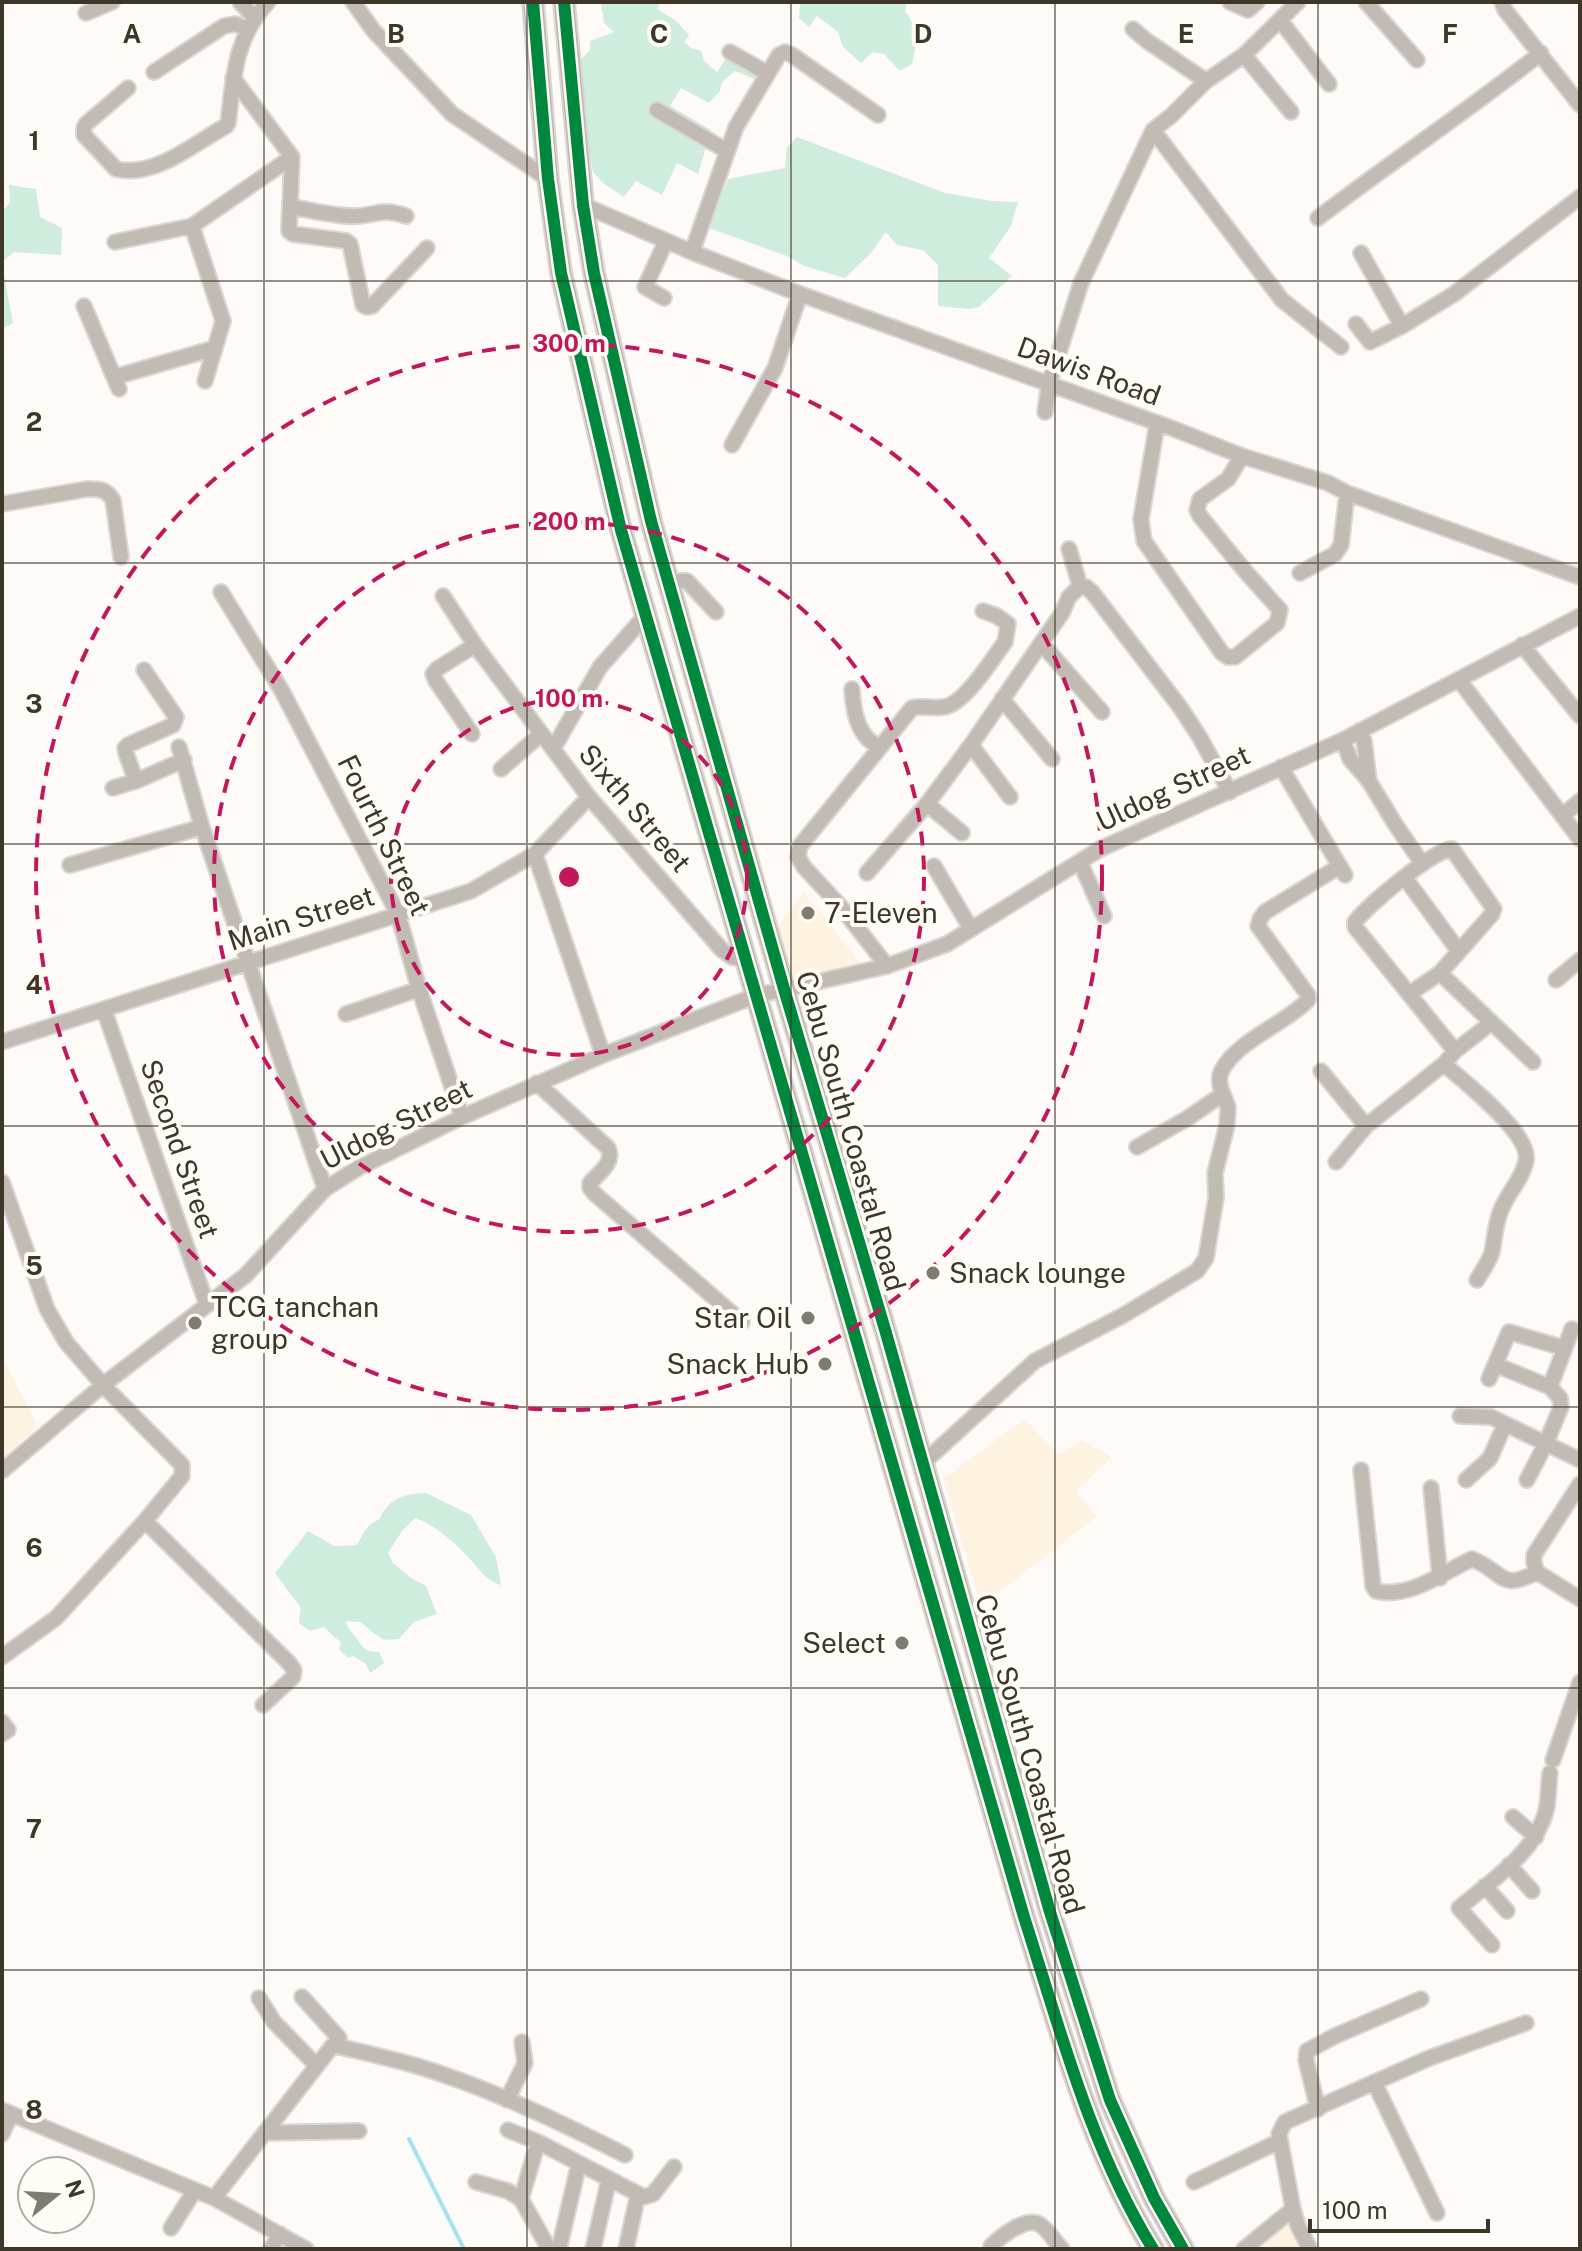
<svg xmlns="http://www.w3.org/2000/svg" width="1582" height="2251" font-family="'Public Sans',sans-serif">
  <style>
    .built { fill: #fef3e0 }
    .green { fill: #ceeddc }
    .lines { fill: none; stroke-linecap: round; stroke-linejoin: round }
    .stream { stroke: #a8e1ef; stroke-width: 4 }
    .minor-casing { stroke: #dad7d3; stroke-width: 18 }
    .highway-casing { stroke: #dad7d3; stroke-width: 24 }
    .minor { stroke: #c2bbb4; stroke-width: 14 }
    .highway { stroke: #bdb7af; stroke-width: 20 }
    .cycleway-casing { stroke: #fffbf5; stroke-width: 17 }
    .cycleway { stroke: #00873e; stroke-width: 12 }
    .grid { fill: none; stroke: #3d3629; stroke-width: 2; stroke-opacity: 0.55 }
    .ring { fill: none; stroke: #c2185b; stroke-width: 4; stroke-dasharray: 14 10 }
    .poi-dot { fill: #807b71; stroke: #fffbf5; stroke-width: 3 }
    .labels { text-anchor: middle; stroke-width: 8; stroke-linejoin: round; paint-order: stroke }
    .street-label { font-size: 28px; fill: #3d3629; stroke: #fffbf5 }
    .poi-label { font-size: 28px; fill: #3d3629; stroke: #fffbf5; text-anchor: start }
    .grid-label { font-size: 26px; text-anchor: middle; font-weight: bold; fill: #3d3629; stroke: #fffbf5; stroke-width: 8; stroke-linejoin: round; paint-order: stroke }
    .centre { fill: #c2185b; stroke: #fffbf5; stroke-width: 4 }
    .ring-label { font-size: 24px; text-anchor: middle; font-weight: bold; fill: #c2185b; stroke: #fffbf5; stroke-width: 8; stroke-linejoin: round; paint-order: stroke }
  </style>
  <rect width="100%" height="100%" fill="#fdfaf7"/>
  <!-- built -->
  <path class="built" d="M804,892L865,969L796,981L788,975L775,931Z
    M2,1357L38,1426L2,1460Z
    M1025,1419L1058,1455L1082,1440L1112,1457L1076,1491L1096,1517L981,1606L943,1479Z
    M1285,2221L1301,2249H1253Z"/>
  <!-- green -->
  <path class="green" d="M601,2H660L657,9L675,20L689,35L684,42L691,48L701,51L704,61L717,72L730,52L758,75L754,79L735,71L722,82L720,91L709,103L681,88L670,106L711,130L698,174L677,163L662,195L636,181L624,197L603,183L593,172L577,63L590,50V41L614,32L604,23Z
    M800,2H907L905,11C919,31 917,41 912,64L900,71L884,54L873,52L861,63L843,47L838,32L817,16L809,27L799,18Z
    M797,137L945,193L992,201L1018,202L1011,226L989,258L1012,276L979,307L970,309L938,306V265L923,250L897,245L886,232L871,253L845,278L804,266L787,256L709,228L728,179L785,168L787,147Z
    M9,185L36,189L40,217L62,228L61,255L14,252L2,262V211L10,203Z
    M2,265L13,323L2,329Z
    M426,1493L471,1515L496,1557L501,1585C488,1581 485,1576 476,1566C460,1547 438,1526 415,1518L402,1531L388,1553L393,1563L411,1578L426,1586L437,1614L414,1622L399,1639L384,1640L371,1631L361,1622L346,1621C348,1630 352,1632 357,1639C364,1649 366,1652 379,1652L384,1663L370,1673L366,1664L353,1656L348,1658L339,1649L341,1643L324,1627L310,1631L299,1623L301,1608L275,1573L308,1531L334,1546L357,1545C362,1536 368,1522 379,1520C389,1498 403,1494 426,1493Z"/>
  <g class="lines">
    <!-- stream -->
    <path class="stream" d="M409,2139L464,2249"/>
    <!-- minor casing -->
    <g class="minor-casing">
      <path id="minor" d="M240,2L254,17
        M353,2L373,30L452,114L548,179
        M1230,2L1248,10L1257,2
        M1366,2L1417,60
        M1502,2L1505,10L1580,105
        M86,13L112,2
        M1280,20L1329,84
        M1133,29L1147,41L1206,81
        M730,52L767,73
        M1244,55L1291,112
        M154,72L224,26L235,24L248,29
        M233,78L292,157L289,231L293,234L346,241L350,244L363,305L367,307L372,306L427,248
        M128,88L86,124L84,128V135L116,169C155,178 193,144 226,126L228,123C234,76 234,39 268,2
        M657,110L727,151
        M1153,130L1282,300L1341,347
        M583,205L692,252L800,294L1174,429L1242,456L1328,483L1347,493L1580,577
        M291,207C310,210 330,215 349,216C374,218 378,206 406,216
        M1318,218C1391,162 1469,110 1541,53
        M192,226L223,321L205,381
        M115,242L192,226L292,157
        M692,252L736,127L779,55L785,52L792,55L878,115
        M1361,253L1402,326
        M664,298L645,287L666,241
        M84,306L119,389
        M1356,324L1370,342L1402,326L1454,294L1580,197
        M115,377L215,348
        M1045,412L1049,384L1081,283L1153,130L1171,116L1206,81L1244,55L1298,2
        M1157,424L1141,519L1144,541L1222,653L1228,657H1235L1277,623L1280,610L1245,571L1200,516L1197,510L1200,499L1228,479L1242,456
        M732,445L775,368L800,294
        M2,504L87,489C100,489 106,489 113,500L121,557
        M1069,549L1080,586
        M1300,573L1335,554L1341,545L1347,493
        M669,586L680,581H687L716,612
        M1080,586L1086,587L1092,592L1180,707L1199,736L1230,792
        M221,592L282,691L398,914L419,989L462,1117
        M443,596L475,645L589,797L722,950L732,957L745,959
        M1041,643L1102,712
        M1522,645L1580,716
        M1459,680L1580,839
        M852,689C853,709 857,738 879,746
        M1002,699L1052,759
        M1359,731L1364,741L1369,781
        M472,734L436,681L433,674L437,669L475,645
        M1343,740L1350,759L1369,781L1395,824L1422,863
        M971,745L1010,797
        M179,747L202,827L325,1189
        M553,749L600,667L645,616
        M1281,767L1345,875
        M501,769L541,734
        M136,781L126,753L125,748L128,745L173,725L176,717L144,670
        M113,788L136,781L184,760
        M927,804L962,833
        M1562,816L1580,801
        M535,854L603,1055
        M1080,862L1104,916
        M70,865L202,827
        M934,866L971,929
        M867,873L927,804L971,745L1062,613L1069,597L1080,586
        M1405,878L1458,950
        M887,966L841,907L804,867L798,857L800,846L912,708C923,705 933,709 944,707C965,704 992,659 1005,642L1008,624L997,616L983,611
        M1440,973L1533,1062
        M1556,980L1580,960
        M1409,994L1440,973L1492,914L1494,909L1452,849C1434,849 1367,906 1355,922V927L1455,1051
        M104,1010L207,1305
        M346,1014L419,989
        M2,1042L471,891L535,854L589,797
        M1444,1064C1463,1081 1532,1134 1526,1161C1522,1180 1508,1192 1501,1210C1495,1224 1495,1238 1492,1252C1489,1262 1482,1271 1477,1280
        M1321,1071L1366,1126
        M537,1083L608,1148C615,1162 599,1173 590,1183V1188L595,1194L742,1322
        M1137,1147L1188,1118L1223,1094C1220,1087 1218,1077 1222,1070C1238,1040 1285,1024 1308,1000V995L1258,926L1260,919L1265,912L1340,866
        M1336,1162L1366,1126L1444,1064L1455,1051L1491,1023
        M2,1182L47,1309L66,1342L103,1385L182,1465V1476L145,1521L56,1618L2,1657
        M1496,1365L1550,1387L1560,1398L1561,1407L1546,1443L1527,1480
        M1489,1379L1509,1332L1564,1348
        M1550,1387L1572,1329
        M1460,1416L1491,1417L1580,1460
        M923,1463L1035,1361L1122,1316L1197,1271L1206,1258L1216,1197L1215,1173L1227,1125L1228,1107L1223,1094
        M1361,1470L1373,1586L1376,1591C1410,1599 1443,1572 1472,1559C1505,1572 1499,1592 1537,1572L1580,1599
        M2,1471L103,1385L246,1275L325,1189L358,1168L462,1117L603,1055L755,996L887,966L947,944L1100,849L1343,740L1580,616
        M1466,1480L1490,1458L1505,1424
        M1431,1488L1440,1578
        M145,1521L289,1663L294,1670L293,1677L263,1705
        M1537,1572L1534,1563V1555L1580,1484
        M2,1722L8,1730L2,1734
        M1553,1760L1580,1682
        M1513,1817L1536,1837
        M1509,1865L1532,1891
        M1485,1886L1507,1911
        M1492,1945L1459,1908C1492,1880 1534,1854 1546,1811C1549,1799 1548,1786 1550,1773
        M302,1997L339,2038
        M259,1998L274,2022L317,2066
        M1374,2082L1437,2213
        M507,2100L525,2063L522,2042
        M1318,2109L1306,2060L1307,2051L1335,2036L1421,1999
        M2,2110L214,2198L306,2249
        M508,2130L538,2142L644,2197L653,2194L674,2167
        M265,2133L359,2131
        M2,2134L11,2114
        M476,2182L508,2191L521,2199L549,2249
        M1194,2182L1280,2141
        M214,2198L333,2045C361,2052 389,2058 417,2066C489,2088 558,2121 625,2155
        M521,2199L538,2142
        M171,2228L195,2190
        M271,2249L280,2234
        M559,2249L579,2163
        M593,2249L609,2179
        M626,2249L638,2194
        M991,2249V2246C1000,2237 1025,2217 1039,2224C1047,2228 1055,2242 1062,2249
        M1244,2249L1293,2209
        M1310,2249L1298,2226L1293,2209L1279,2134L1285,2122L1427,2059L1526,2023"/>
    </g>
    <!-- highway casing -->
    <g class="highway-casing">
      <path id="highway" d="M533,2L548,179L561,273L621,530L1024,1917C1060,2029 1090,2147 1153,2249
        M564,2L583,205L594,273L651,521L784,989L886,1333L1050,1912L1110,2100L1154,2198L1183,2249"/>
    </g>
    <!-- minor -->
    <use href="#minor" class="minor"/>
    <!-- highway -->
    <use href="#highway" class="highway"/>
    <!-- cycleway casing -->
    <g class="cycleway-casing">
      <path id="cycleway" d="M533,2L548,179L561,273L621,530L1024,1917C1060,2029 1090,2147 1153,2249
        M564,2L583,205L594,273L651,521L784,989L886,1333L1050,1912L1110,2100L1154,2198L1183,2249"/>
    </g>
    <!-- cycleway -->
    <use href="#cycleway" class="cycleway"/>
  </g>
  <!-- grid -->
  <path class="grid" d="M264,2V2249M527,2V2249M791,2V2249M1055,2V2249M1318,2V2249M2,281H1580M2,563H1580M2,844H1580M2,1126H1580M2,1407H1580M2,1688H1580M2,1970H1580"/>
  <!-- distance rings -->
  <g class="ring">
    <circle cx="569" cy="877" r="178"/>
    <circle cx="569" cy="877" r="355"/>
    <circle cx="569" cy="877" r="533"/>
  </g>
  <!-- markers -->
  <g class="poi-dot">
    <circle cx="808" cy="913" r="8"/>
    <circle cx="933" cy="1273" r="8"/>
    <circle cx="808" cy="1318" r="8"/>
    <circle cx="195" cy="1323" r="8"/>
    <circle cx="825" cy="1364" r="8"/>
    <circle cx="902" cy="1643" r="8"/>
  </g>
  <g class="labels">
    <!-- street labels -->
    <g class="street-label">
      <text transform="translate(1089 371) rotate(20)" y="10">Dawis Road</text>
      <text transform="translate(1173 788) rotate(-25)" y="10">Uldog Street</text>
      <text transform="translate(635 808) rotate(50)" y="10">Sixth Street</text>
      <text transform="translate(384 835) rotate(64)" y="10">Fourth Street</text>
      <text transform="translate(301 918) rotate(-18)" y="10">Main Street</text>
      <text transform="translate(396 1124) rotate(-27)" y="10">Uldog Street</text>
      <text transform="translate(851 1131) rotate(74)" y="10">Cebu South Coastal Road</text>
      <text transform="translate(180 1149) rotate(71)" y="10">Second Street</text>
      <text transform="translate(1030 1754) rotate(74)" y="10">Cebu South Coastal Road</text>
    </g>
    <!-- poi labels -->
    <g class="poi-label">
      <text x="824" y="923">7-Eleven</text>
      <text x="949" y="1283">Snack lounge</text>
      <text x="211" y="1317">TCG tanchan<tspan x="211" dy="32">group</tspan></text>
      <text x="792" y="1328" text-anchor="end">Star Oil</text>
      <text x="809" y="1374" text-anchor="end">Snack Hub</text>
      <text x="886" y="1653" text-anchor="end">Select</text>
    </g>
  </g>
  <g class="grid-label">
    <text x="132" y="43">A</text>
    <text x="396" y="43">B</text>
    <text x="659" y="43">C</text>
    <text x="923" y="43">D</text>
    <text x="1186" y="43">E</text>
    <text x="1450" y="43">F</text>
    <text x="34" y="150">1</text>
    <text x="34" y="431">2</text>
    <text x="34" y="713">3</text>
    <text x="34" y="994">4</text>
    <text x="34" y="1275">5</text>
    <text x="34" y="1557">6</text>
    <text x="34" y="1838">7</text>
    <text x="34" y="2119">8</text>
  </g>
  <circle cx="569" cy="877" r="12" class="centre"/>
  <g class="ring-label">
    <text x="569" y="352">300 m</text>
    <text x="569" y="530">200 m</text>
    <text x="569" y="707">100 m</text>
  </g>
  <!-- border -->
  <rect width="1582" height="2251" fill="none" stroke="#3d3629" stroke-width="8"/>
  <!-- north arrow -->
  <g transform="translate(56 2195) rotate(72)"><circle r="38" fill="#fffbf5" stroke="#b1aca3" stroke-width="2"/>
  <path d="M0-6L14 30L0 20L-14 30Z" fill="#807b71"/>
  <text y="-12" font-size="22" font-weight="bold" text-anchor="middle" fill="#3d3629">N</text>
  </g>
  <!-- scale -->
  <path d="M1310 2219v12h178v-12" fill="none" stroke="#3d3629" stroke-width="4"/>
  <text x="1322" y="2219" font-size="24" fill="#3d3629" stroke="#fffbf5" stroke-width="6" paint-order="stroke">100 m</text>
</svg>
